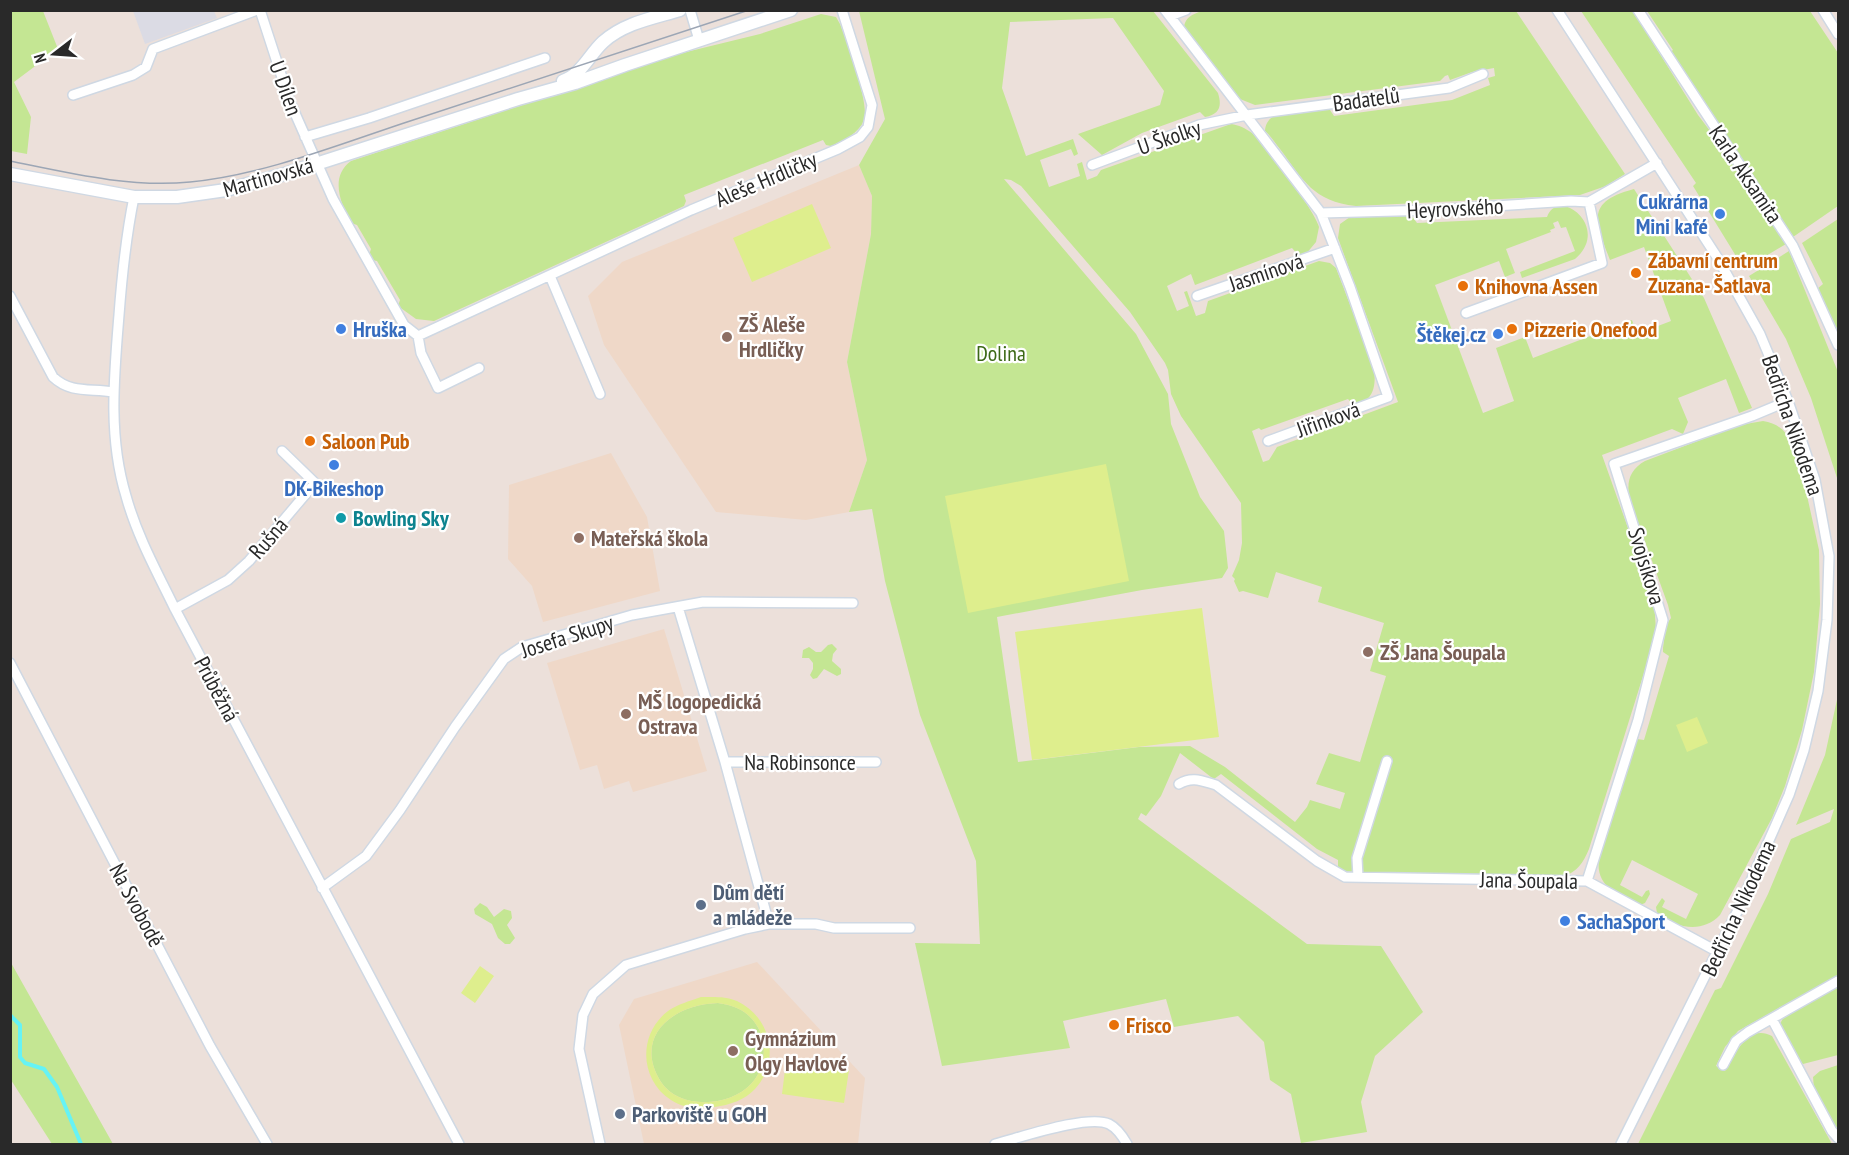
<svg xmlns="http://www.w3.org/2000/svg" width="1849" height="1155" font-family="'PT Sans Narrow',sans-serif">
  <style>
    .industrial { fill: #dbdbe4 }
    .education { fill: #efd8c8 }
    .green { fill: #c4e693; fill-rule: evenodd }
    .pitch { fill: #deee8d; fill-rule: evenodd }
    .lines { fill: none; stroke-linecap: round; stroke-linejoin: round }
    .stream { stroke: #66f3f5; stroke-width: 4 }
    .minor-casing { stroke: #cfd8e3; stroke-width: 12 }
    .tertiary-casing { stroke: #cfd8e3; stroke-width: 15 }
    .minor { stroke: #fff; stroke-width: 9 }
    .tertiary { stroke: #fff; stroke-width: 12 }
    .tram { stroke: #9ca6b5; stroke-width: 1.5 }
    .shop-dot { fill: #3f7fe0; stroke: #fff; stroke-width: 2 }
    .food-dot { fill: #e8710a; stroke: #fff; stroke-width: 2 }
    .education-dot { fill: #8d6e63; stroke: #fff; stroke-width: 2 }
    .culture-dot { fill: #0f9aa8; stroke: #fff; stroke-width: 2 }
    .service-dot { fill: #5c6f8a; stroke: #fff; stroke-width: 2 }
    .labels { text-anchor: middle; stroke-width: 4.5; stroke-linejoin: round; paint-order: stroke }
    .street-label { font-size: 22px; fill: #292929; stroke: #fff }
    .shop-label { font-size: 22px; font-weight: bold; fill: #366cbe; stroke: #fff; text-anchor: end }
    .food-label { font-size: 22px; font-weight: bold; fill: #c56008; stroke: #fff; text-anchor: start }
    .education-label { font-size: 22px; font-weight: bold; fill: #785e54; stroke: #fff; text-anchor: start }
    .park-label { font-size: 22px; fill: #3c6916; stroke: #fff }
    .culture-label { font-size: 22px; font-weight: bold; fill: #0d838f; stroke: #fff; text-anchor: start }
    .service-label { font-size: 22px; font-weight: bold; fill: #4e5e75; stroke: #fff; text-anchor: start }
  </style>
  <rect width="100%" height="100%" fill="#ece0da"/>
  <!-- industrial -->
  <path class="industrial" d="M133,11H214L217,18L145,44Z"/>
  <!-- education -->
  <path class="education" d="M859,165L872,196L871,234L847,362L867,460L849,512L806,520L716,512L604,345L588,296L622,262Z
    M611,453L647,517L660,591L543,622L532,586L508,559L509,485Z
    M664,629L707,771L633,792L629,781L604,789L597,765L580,770L547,663Z
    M757,962L865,1078L858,1144H644L619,1025L634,999Z"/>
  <!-- green -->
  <path class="green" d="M1205,10L1516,11L1625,174L1606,186L1580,195L1356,206C1313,201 1304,181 1280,149C1275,143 1271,136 1265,131C1266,106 1306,110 1325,107L1330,110L1334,116L1452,100L1490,85L1488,78L1495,76L1494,68L1472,72L1450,80L1448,75L1445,76L1440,81L1255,105L1240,99L1234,93L1184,28C1185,16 1194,14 1205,10Z
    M10,11H43L58,49L14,82L31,117L27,154L11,151Z
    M859,11H1153L1218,93C1222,106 1220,114 1205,117L1200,112L1142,133L1102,155L1078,134L1160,105L1164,91L1113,18L1010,22L1002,88L1026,156L1073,139L1078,154L1074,156L1071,149L1040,160L1049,187L1080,176L1077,164L1082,162L1087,180L1097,176L1101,170L1231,124C1239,125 1245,128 1252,133C1266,145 1315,211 1319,227L1316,242L1306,254L1298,255L1292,248L1195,285L1191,274L1167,286L1177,311L1189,306L1184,292L1187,291L1196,316L1205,313L1208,301L1319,261L1330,263L1336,268L1373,365C1377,382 1375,403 1353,405L1348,399L1261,430L1259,428L1252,431L1263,462L1269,460L1277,447L1398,402L1338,238L1340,224L1350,217L1404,214L1412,216L1417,223L1547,217C1558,186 1612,227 1575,259L1522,278L1520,272L1575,251L1566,227L1561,228L1558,221L1553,223L1555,228L1550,230L1551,232L1506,249L1515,273L1505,277L1499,261L1435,285L1483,413L1514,401L1496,348L1525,337L1533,358L1632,320L1637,334L1671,321L1644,247L1610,260C1595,221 1585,202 1634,189L1704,298L1752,408L1739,413L1726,379L1678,398L1688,422L1683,434L1672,429L1602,455L1654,601L1656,630L1653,644L1589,849C1583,863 1578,871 1563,877L1377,874L1342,871L1338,867V860L1317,849L1221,774L1214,779L1211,777L1180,753L1161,796L1146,816L1141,813L1138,819L1307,944L1381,946L1423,1012L1375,1056L1361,1102L1367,1132L1301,1143L1291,1094L1270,1080L1264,1042L1238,1016L1174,1027L1166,999L1063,1021L1070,1048L942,1066L915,943L980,944L976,861L920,715L885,581L872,509L849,512L867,460L847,362L871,234L872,196L859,165L885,119ZM1004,179L1011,180L1021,186L1130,312L1165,363L1168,370L1171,394L1181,416L1241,503L1242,543L1239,560L1232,576L1235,579L1234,581L1239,592L1243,591L1268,598L1276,572L1322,587L1318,602L1384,623L1370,671L1386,676L1360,762L1329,753L1316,784L1345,793L1340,809L1310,800L1307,807L1295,822L1225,767L1190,746L1139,747L1018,762L997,617L1142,590L1222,578L1228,568L1224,531L1200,497L1171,424L1168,394L1136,334Z
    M1581,11H1633L1698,115L1732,160L1786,244L1744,269L1693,186L1696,183Z
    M1647,11H1810L1838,53V206L1793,237L1669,53L1673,50Z
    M821,14L836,17L840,24C847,41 870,105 864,120C859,133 844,141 831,146L826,145L823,140L684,195L686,201L684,206L434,321L416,319L398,306L400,300L377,261L372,260L369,255L371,249L357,225L351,223C341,204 329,177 351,161L678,54L760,34Z
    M1838,219V337L1817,289L1823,284L1802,243Z
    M1789,251L1838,372V481L1811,398L1786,339L1749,276Z
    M1763,421C1778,423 1787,432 1793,445L1804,482L1819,550L1820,604L1814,672L1802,730L1785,786L1772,818L1720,915C1702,934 1676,928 1657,913L1656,907L1662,898L1665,901L1662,907L1686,919L1698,894L1632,860L1620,885L1642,897L1646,891L1649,890L1650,894L1645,903L1640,905C1617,893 1595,888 1599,857L1634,741L1637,739L1644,740L1669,656L1663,652V648L1666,625L1671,618L1668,605L1630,500C1626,483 1629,470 1645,461L1740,425Z
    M832,644L837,649L833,654L832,661L841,669V674L837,676L824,669L817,678L813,679L810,675L813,669V663L809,658H802L803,650L809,647L816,652H821L828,645Z
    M1838,695V975L1738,1031L1725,1047L1716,1066L1725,1071C1735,1054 1748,1023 1772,1036L1832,1144H1638L1715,990L1721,988L1768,894L1791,839L1830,822L1834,809L1796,825L1825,755Z
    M480,903L487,907L494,917L504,909L511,911L512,918L507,925L515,938L510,944H505L498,938L492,924L475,914L474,909Z
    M10,961L113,1144H52L11,1080Z
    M1838,986V1055L1803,1064L1800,1062L1782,1029L1780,1024L1783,1018Z
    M718,1003C729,1005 739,1007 748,1015C768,1032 769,1065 751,1084C730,1107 679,1110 661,1082C632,1036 674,1004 718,1003Z
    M1838,1065V1132L1814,1089L1813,1077L1820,1071Z"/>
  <!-- pitch -->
  <path class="pitch" d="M812,204L831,248L752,282L733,238Z
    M1106,464L1129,581L968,613L945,496Z
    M1202,608L1219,737L1032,760L1015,632Z
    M1697,717L1708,743L1687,752L1676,725Z
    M480,966L494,976L475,1003L461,993Z
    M701,997C713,997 726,996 737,1001C771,1017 781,1061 755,1089C745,1100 729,1105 715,1107C700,1109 684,1109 671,1100C639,1079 638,1034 668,1011C678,1004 690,1001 701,997ZM718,1003C729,1005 739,1007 748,1015C768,1032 769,1065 751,1084C730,1107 679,1110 661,1082C632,1036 674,1004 718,1003Z
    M786,1062L849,1070L844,1103L782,1094Z"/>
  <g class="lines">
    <!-- stream -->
    <path class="stream" d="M10,1015L20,1025V1057L25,1063L44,1069L57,1087L81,1144"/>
    <!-- minor casing -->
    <g class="minor-casing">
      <path id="minor" d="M260,10L290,102L333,199L404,325L418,336L421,353L438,388L479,368
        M690,10L699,40
        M1165,10L1321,213L1350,287L1388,397L1268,441
        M1557,10L1717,257L1760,334L1788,401L1815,480L1829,556L1827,620L1818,691L1804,750L1789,795L1739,908L1621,1144
        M1638,10L1793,246L1838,345
        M1823,10L1838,34
        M1170,16L1186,10
        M73,95L133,75L146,67L153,49L257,10
        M305,137L369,118L545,58
        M1092,165L1199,125L1247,115L1449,88L1483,74
        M134,197C126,236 122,275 119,315C114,376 108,437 126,496C137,536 157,572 175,609L459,1144
        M1321,213L1434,210L1571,201L1589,202L1657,163
        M550,276L600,394
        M10,296L53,377C71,394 91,388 113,392
        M1197,296L1335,248
        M1466,313L1602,263L1589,202
        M418,336L691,210L838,149L860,137L868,127L872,105L842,10
        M678,607L725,762L769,924
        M175,609L228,580L249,561L315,483L282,451
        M10,663L210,1046L267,1144
        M725,762H876
        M1179,784C1192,776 1202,781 1216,785L1317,861L1345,877L1587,881L1718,952
        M1358,877L1357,858L1387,761
        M1587,881L1638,720L1663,620L1614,464L1752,416L1788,401
        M322,888L366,856L400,810L455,727L504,659L522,647L632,615L703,602L853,603
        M1772,1019L1832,1131L1838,1138
        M1723,1065L1736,1041L1748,1032L1838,981
        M600,1144L579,1049L583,1015L593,994L626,965L745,929L769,924H816L834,928H910
        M995,1144C1019,1138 1088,1114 1109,1124C1117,1128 1123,1137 1127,1144"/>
    </g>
    <!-- tertiary casing -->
    <g class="tertiary-casing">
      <path id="tertiary" d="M563,81C582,74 589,55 603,42C624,23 653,18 680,10
        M10,174L134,197H177L226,190L285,174L518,99L575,83L625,65L791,10"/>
    </g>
    <!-- minor -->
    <use href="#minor" class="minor"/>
    <!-- tertiary -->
    <use href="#tertiary" class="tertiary"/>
    <!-- tram -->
    <path class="tram" d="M10,161C69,173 130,188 190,182C259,176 338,145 404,123C519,86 634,48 749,10"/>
  </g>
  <!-- markers -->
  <g class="shop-dot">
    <circle cx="1720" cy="214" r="6"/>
    <circle cx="341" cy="329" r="6"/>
    <circle cx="1498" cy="334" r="6"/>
    <circle cx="334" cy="465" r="6"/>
    <circle cx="1565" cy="921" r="6"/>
  </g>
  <g class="food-dot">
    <circle cx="1636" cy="273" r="6"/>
    <circle cx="1463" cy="286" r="6"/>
    <circle cx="1512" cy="329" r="6"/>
    <circle cx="310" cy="441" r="6"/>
    <circle cx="1114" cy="1025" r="6"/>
  </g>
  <g class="education-dot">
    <circle cx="727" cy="337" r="6"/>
    <circle cx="579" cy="538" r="6"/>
    <circle cx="1368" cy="652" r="6"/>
    <circle cx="626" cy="714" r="6"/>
    <circle cx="733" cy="1051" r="6"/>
  </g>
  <circle class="culture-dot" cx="341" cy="518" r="6"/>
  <g class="service-dot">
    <circle cx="701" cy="905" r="6"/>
    <circle cx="620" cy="1114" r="6"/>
  </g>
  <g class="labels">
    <!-- street labels -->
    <g class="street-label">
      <text transform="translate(286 88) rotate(70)" y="8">U Dílen</text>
      <text transform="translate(1366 99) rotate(-8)" y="8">Badatelů</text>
      <text transform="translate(1169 137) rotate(-19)" y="8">U Školky</text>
      <text transform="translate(1746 174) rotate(56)" y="8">Karla Aksamita</text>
      <text transform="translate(268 177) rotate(-16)" y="8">Martinovská</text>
      <text transform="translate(766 179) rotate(-23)" y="8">Aleše Hrdličky</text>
      <text transform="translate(1455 208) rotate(-3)" y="8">Heyrovského</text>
      <text transform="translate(1266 272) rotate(-19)" y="8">Jasmínová</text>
      <text transform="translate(1328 419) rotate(-20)" y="8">Jiřinková</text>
      <text transform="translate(1793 425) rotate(71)" y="8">Bedřicha Nikodema</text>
      <text transform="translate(268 538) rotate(-49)" y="8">Rušná</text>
      <text transform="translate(1647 566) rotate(73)" y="8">Svojsíkova</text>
      <text transform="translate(567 636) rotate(-18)" y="8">Josefa Skupy</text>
      <text transform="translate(217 689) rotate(62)" y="8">Průběžná</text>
      <text x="800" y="770">Na Robinsonce</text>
      <text transform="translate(1529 880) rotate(1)" y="8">Jana Šoupala</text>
      <text transform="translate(137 905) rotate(62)" y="8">Na Svobodě</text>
      <text transform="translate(1738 908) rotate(-65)" y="8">Bedřicha Nikodema</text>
    </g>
    <!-- shop labels -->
    <g class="shop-label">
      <text x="1708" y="209">Cukrárna<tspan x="1708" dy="25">Mini kafé</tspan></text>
      <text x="353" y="337" text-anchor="start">Hruška</text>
      <text x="1486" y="342">Štěkej.cz</text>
      <text x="334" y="496" text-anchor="middle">DK-Bikeshop</text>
      <text x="1577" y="929" text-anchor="start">SachaSport</text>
    </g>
    <!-- food labels -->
    <g class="food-label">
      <text x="1648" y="268">Zábavní centrum<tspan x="1648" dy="25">Zuzana- Šatlava</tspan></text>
      <text x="1475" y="294">Knihovna Assen</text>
      <text x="1524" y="337">Pizzerie Onefood</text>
      <text x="322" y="449">Saloon Pub</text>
      <text x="1126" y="1033">Frisco</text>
    </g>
    <!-- education labels -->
    <g class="education-label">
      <text x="739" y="332">ZŠ Aleše<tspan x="739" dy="25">Hrdličky</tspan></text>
      <text x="591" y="546">Mateřská škola</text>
      <text x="1380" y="660">ZŠ Jana Šoupala</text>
      <text x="638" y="709">MŠ logopedická<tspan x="638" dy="25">Ostrava</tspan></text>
      <text x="745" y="1046">Gymnázium<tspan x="745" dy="25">Olgy Havlové</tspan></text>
    </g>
    <!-- park labels -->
    <g class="park-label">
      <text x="1001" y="361">Dolina</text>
    </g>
    <!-- culture labels -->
    <g class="culture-label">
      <text x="353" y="526">Bowling Sky</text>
    </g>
    <!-- service labels -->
    <g class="service-label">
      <text x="713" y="900">Dům dětí<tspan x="713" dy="25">a mládeže</tspan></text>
      <text x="632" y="1122">Parkoviště u GOH</text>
    </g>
  </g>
  <!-- border -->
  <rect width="1849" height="1155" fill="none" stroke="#292929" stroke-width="24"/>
  <!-- north arrow -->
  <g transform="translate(54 54) rotate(253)" stroke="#ffffff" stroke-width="4.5" paint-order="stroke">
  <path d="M0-4.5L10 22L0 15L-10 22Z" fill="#292929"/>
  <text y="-9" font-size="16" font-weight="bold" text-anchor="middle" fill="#292929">N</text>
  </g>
</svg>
